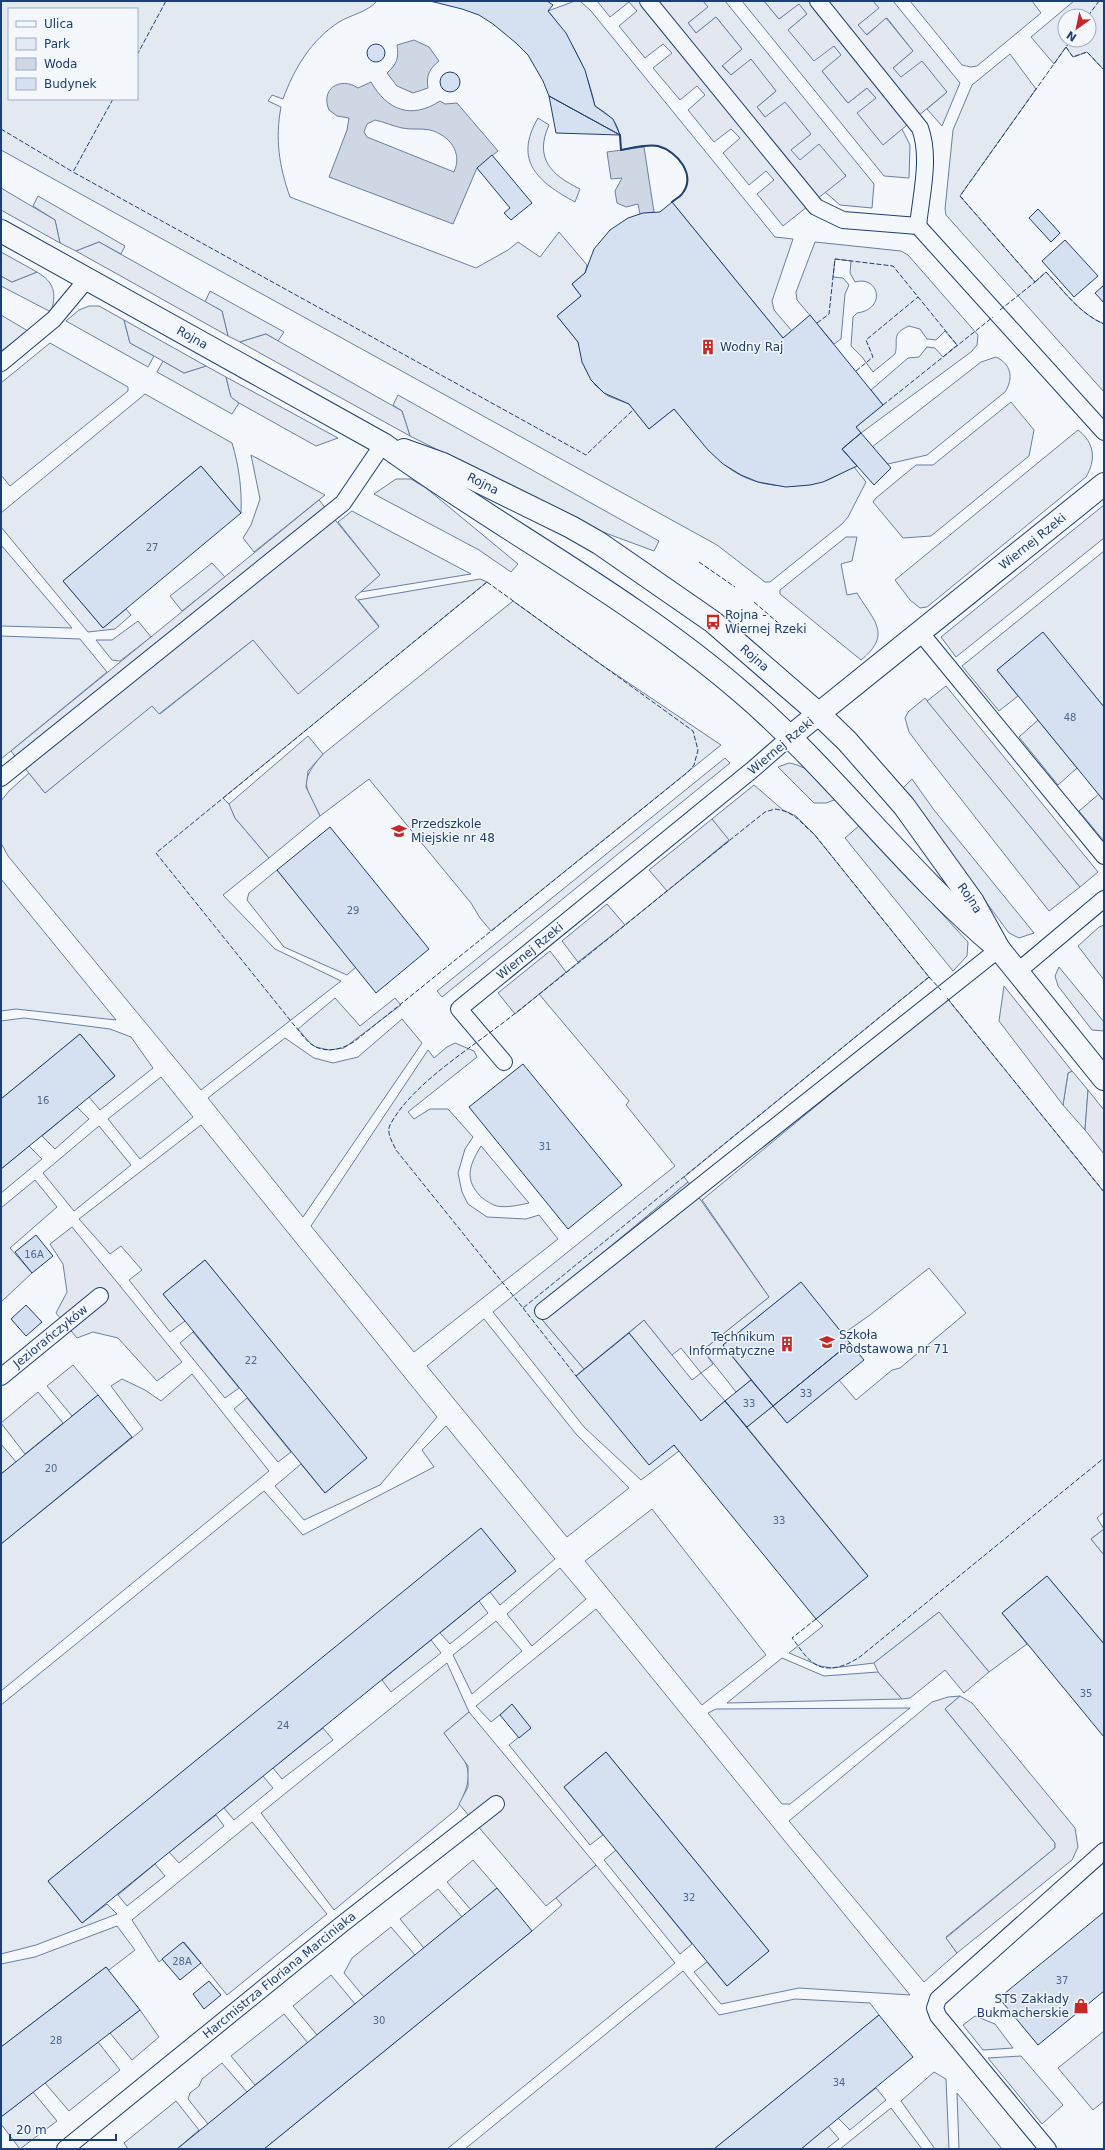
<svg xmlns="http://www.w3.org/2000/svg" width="1105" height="2150" font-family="'DejaVu Sans',sans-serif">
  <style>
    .green { fill: #e3e9f0; stroke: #687fa3; fill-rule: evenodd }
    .parking { fill: #e3e8f0; stroke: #687fa3 }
    .water { fill: #cfd7e4; stroke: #687fa3; fill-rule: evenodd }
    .building { fill: #d5e0f0; stroke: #1d3f73 }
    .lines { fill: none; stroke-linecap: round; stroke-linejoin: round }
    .lane-casing { stroke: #1d3f73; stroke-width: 18 }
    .street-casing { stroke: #1d3f73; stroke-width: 24 }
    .secondary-casing { stroke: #1d3f73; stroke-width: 24 }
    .lane { stroke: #f4f7fb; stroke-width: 16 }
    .street { stroke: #f4f7fb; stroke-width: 22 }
    .secondary { stroke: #f4f7fb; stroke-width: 22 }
    .fence { stroke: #1d3f73; stroke-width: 1; stroke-dasharray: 5 2; stroke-linecap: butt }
    .wall { stroke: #1d3f73; stroke-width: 2 }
    .labels { text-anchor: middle; stroke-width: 3; stroke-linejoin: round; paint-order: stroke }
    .number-label { font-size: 10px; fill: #4b6792 }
    .street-label { font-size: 12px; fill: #1d3f73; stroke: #f4f7fb }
    .poi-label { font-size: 12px; fill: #1d3f73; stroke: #f4f7fb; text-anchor: start }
  </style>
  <rect width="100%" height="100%" fill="#f4f7fb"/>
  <!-- green -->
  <path class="green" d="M1,1H377C368,12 350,15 339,22C311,40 294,69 283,99L272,95L268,101L281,107C275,139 279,166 290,197L476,268L508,250L518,242L540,257L559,232L587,265L585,273L572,284L581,296L557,316L578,342L585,368L595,385L608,396L629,404L649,429L674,409C690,427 705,448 723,463C749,487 788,490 821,482C832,480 843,471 854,467L866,482L848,517L842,524L770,582H765L717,545L1,150ZM9,9H137V99H9Z
    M575,1H580L591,11L775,237L793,239L772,301L774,310L792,331L783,338L672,202C675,199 680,197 682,194C697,175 677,151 658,146C646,144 632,148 621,150C620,125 616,119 595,106C587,69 572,39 548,11Z
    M703,1H725L874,184L872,208L840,205L825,192L846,175L800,160L790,150L811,134L765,117L757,107L776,91L751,60L731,75L722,65L742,49L716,17L696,33L688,23L707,7Z
    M742,1H764L779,19L799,3L807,14L788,30L834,46L842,55L822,71L848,103L867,88L876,98L883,144L902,129L910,145L909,178L884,176Z
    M873,1H893L960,83L942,126L927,109L947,92L900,77L893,68L913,51L887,18L866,35L858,25L878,8Z
    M910,1H1032L1041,13L977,66L971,67L962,65Z
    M1074,1H1104V70L1087,52L1073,57L1066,47L1054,64L1031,37ZM1065,16H1089V40H1065Z
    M1010,54L1036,89L960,196L1035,282L1046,272C1064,291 1080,314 1104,324V392L946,215L945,209L953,130L972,85Z
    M538,118L549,125C534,158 551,175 580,189L575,202C538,182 513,161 538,118Z
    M38,196L125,246L121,254L99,242L76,251L60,243L55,220L33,206Z
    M815,242L901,251L908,255L978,335L977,345L971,352L861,433L856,427L883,405L871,390L908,358L919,357L927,347L935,348L943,357L957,345L945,331L936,340L927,339L920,329L909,326C890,334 899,341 895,354L873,372L862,357L851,346L853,317L857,313C887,309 879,275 855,282L850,273L851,261L835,259L833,277L843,278L849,285L845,294L841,339L834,344L797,300L796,292Z
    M37,272C54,282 57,293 51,312L1,286V276L12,282Z
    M210,291L284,332L278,341L266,334L240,342L228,336L222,311L205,302Z
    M89,306H99L124,320L130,343L154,356L148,367L66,321L79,310Z
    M1,315L28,331L1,351Z
    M50,343L128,387V391L10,486L1,475V383Z
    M996,357C1011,364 1014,378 1005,392L927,455L888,464L872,447L981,362Z
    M163,361L184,373L206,366L226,377L231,397L239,403L232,414L157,372Z
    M145,394L232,443C239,466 242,489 241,513L201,466L63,581L103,628L126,609L131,615L115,629L88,632L1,527V513Z
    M398,395L659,541L654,551L600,531L410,436L402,411L393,405Z
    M1078,430C1095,443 1096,460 1086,477L927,607L920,608L910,600L895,580Z
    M251,455L325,495L254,552L243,538L251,525L260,499Z
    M396,479H411L426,488L518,564L511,572L479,550L374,494Z
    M352,511L471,574L360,592L380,575L338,522Z
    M846,537H857L852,561L841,564L847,595L857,593C873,620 893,634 861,660L780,594V590Z
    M1,545L72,628L1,626Z
    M1104,551V707L1043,633L997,670L1018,696L999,711L962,666Z
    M212,563L225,577L182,611L170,596Z
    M480,579L487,582L223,798L230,805L235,818L269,858L223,895L275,949L341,981L201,1090L8,856L1,843V801L9,791L29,773L45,793L152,705L160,714L253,640L379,626L358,600Z
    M513,601L596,661L721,745L491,931L480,918L471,903L369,779L320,816C305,785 298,783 323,754Z
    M138,621L151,637L120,661L112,660L96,640H112Z
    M1,636L80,639L107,672L1,759Z
    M925,698L1080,887L1049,911L924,752L909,732L905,718L908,712Z
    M1038,720L1077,768L1058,785L1019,737Z
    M725,758L730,763L442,997L437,991Z
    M789,763C810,766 823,784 837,799L826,803H814L778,767Z
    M912,779L934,810L1034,933L1019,938L1009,933L902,789Z
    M754,785L783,810L796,816L814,834L929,977L684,1177L688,1182L534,1310L584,1369L576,1376L674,1445L679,1451L641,1480L584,1427L493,1312L675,1166L626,1105L629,1101L539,994L729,841L712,819Z
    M1099,794L1104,801V841L1079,811Z
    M860,825L968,942L967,956L953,971L845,838Z
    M277,870L356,967L347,975L284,947L247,900L249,893Z
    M1,879L116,1020L16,1009L1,1011Z
    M1104,925V980L1078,946L1099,927Z
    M1059,967L1104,1022V1031L1092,1030L1058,986L1055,976Z
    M335,998L360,1026L395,998L401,1005L344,1048L329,1050L316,1047L311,1044L298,1029Z
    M947,998L1104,1192V1512L1097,1518L1104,1529L1091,1539L1104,1555V1644L1047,1576L1002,1613L1027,1644L989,1672L939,1612L874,1663L832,1668L820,1666L789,1653L823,1626L816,1619L868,1576L747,1427L773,1406L787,1423L839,1380L856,1400L892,1370L900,1368L966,1313L929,1268L870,1315L843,1334L800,1283L723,1345L751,1380L736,1392L703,1350L769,1297L702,1200Z
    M24,1018L110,1029L131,1037L153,1068L100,1110L89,1097L115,1076L80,1034L1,1099V1021Z
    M402,1019L422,1043L303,1217L208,1098L285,1038L314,1058L333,1063L358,1057Z
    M455,1043L474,1051L477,1057L408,1112L414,1119L430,1109H448L473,1137L465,1149L458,1173L462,1192L468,1204L487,1217L526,1219L539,1215L558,1239L414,1352L311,1226L428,1050L434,1058L447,1047Z
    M1072,1071L1088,1090L1085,1130L1063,1105L1068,1073Z
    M161,1077L193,1117L140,1159L108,1119Z
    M77,1107L89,1119L55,1149L42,1136Z
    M201,1125L437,1417L380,1485L304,1520L275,1486L301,1464L325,1493L366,1458L205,1260L163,1294L185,1321L170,1332L129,1280L142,1270L121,1246L110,1254L79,1219Z
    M99,1126L131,1165L74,1211L43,1173Z
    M29,1146L42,1159L1,1193V1169Z
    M481,1146L529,1203C519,1205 508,1208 497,1206C492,1205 485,1200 481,1197C464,1179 469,1166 481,1146Z
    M35,1180L57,1207L10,1248L32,1273L1,1302V1208Z
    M484,1319L576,1434L629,1488L567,1537L427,1366Z
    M644,1320L692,1380L701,1373L725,1401L701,1421L629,1333Z
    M193,1332L239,1388L225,1398L180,1343Z
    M73,1365L98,1395L72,1416L47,1386Z
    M192,1374L269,1471L1,1691V1544L143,1429L111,1386L122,1379L145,1390L161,1401Z
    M38,1392L63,1423L25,1454L1,1423Z
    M247,1398L291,1452L278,1462L234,1409Z
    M446,1426L555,1559L500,1605L490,1592L481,1529L48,1881L82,1923L107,1904L117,1914L36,1945L1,1954V1705L264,1491L303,1535L434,1467L422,1450Z
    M1,1444L16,1462L1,1474Z
    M652,1509L766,1655L702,1705L585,1561Z
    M560,1568L586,1599L532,1646L507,1614Z
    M479,1601L488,1613L450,1644L440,1633Z
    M596,1609L910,1995L799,1988L721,2004L694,1972L707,1962L727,1986L769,1951L606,1752L564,1787L603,1835L590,1845L509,1745L530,1728L512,1705L491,1722L476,1706Z
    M496,1621L522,1651L472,1694L453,1655Z
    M431,1640L441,1653L391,1692L382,1680Z
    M782,1658L824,1676L878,1672L902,1699L727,1703Z
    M447,1663L469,1712L444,1733C469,1764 477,1771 457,1809L334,1910L261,1813Z
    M960,1696L945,1709L1055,1843V1848L946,1937L957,1953L924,1982L789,1821L932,1702L948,1697Z
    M910,1708L790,1804H782L708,1713L716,1709Z
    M323,1728L333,1740L282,1779L273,1768Z
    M263,1776L273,1788L234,1820L224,1808Z
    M216,1815L224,1826L179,1863L169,1852Z
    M252,1822L327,1914L227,1995L184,1942L159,1962L132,1920Z
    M616,1850L692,1944L680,1954L604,1860Z
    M473,1860L497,1888L471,1910L447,1882Z
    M155,1864L165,1876L127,1906L118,1895Z
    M596,1865L675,1963L447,2149H264L532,1931L562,1905L556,1898Z
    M438,1889L462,1917L424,1948L400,1919Z
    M117,1926L135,1950L109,1970L106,1967L1,2047V1964L35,1957Z
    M391,1927L415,1955L364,1997L344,1973L352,1958Z
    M683,1971L719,2015L795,1999L870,2003L879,2015L714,2149H465Z
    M331,1975L355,2004L317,2035L293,2006Z
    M140,2010L159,2037L132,2060L110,2033Z
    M284,2014L308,2043L255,2085L231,2056Z
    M975,2016L995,2024L1013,2048L983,2050L963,2025Z
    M1104,2031V2101L1093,2110L1058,2068Z
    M98,2042L120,2070L69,2111L45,2083Z
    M1021,2056L1063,2105L1042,2124L988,2058Z
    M222,2063L247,2092L208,2124L188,2099L190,2093L199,2086L202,2079Z
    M934,2072L946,2079L949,2149H935L901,2101Z
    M876,2088L886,2100L850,2130L838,2118Z
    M33,2092L57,2121L20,2149L1,2124V2117Z
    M957,2093L1002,2149H959Z
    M176,2101L199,2130L177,2149H128L124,2143Z
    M891,2108L922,2149H840Z
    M828,2126L839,2139L826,2149H801Z"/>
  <!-- parking -->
  <path class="parking" d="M597,1H703L708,7L688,23L696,33L716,17L742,49L722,66L731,75L751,59L776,91L757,107L765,117L785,102L811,134L791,150L800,160L819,144L846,176L783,226L757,194L774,180L766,171L749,185L723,153L740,138L731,129L714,142L688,110L705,95L697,86L680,100L653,68L672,53L663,44L645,58L619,26L637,11L629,2L610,17Z
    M764,1H873L879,8L858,25L867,35L886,18L913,51L893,68L901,77L922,61L947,92L883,145L857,113L876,98L867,88L848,103L822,71L841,55L834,46L814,61L788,30L807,14L799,4L779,19Z
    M1,188L55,220L60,243L1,210Z
    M99,242L222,311L228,336L76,251Z
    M1,252L37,272L12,282L1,276Z
    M124,320L206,366L184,373L154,356L130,343Z
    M266,334L402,411L410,436L240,342Z
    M226,377L338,438L316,446L307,441L239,403L231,397Z
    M1011,402L1034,430L1029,456L931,536L903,538L873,502L876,498L916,465H933Z
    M319,500L380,575L355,597L379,627L298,694L253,640L159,714L152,706L45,793L11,751Z
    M1104,505V538L956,657L941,637Z
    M946,686L1098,872L1080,887L927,701Z
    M308,736L323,754L308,771L306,787L320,816L269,858L235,818L229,804Z
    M712,819L729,840L667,891L649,870Z
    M607,904L625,925L578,962L562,941Z
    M550,951L566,972L515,1014L498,993Z
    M1004,986L1072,1071L1068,1073L1063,1105L999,1021Z
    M1088,1090L1104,1110V1154L1085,1130Z
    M688,1182L769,1297L703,1350L713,1364L701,1373L681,1348L672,1355L644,1320L584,1369L534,1310Z
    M72,1227L182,1362L157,1381L118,1338L93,1332L77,1338L56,1313L67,1292L63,1264L50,1244Z
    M1104,1529V1555L1091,1539Z
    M939,1612L989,1672L964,1693L945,1670L910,1698L902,1699L878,1672L874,1663Z
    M960,1696L972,1703L1075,1828L1078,1847L1072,1860L957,1953L946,1938L1055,1848V1843L945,1709Z
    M469,1712L596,1865L546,1906L459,1804L468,1787V1766L444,1733Z"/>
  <!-- water -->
  <path class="water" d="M414,40L429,47L439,61C429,69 426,76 428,88L413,93L397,86L387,73C397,64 399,58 397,45Z
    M371,82C387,110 411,120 440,101L445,104L457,103L498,151L477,168L453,224L329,177L347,130L349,118L337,116L329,110C320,89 340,76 358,88ZM375,120C384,122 393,126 402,128C411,130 421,128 430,130C449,135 463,152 454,172L367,137L364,132L367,124Z
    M644,147L654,212L640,214L638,204L626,207L617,203L615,191L622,178L611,179L607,152Z"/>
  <!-- building -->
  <path class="building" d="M430,1H547L553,5L548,11L566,33L585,70L595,106L613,119L620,135L549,96L543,81L528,55L516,43L493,24L479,15L462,9Z
    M367 53a9 9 0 1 1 18 0a9 9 0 1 1-18 0Z
    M440 82a10 10 0 1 1 20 0a10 10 0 1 1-20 0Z
    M549,96L620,135L556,133Z
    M492,155L532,203L511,220L504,213L510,208L477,168Z
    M672,202L783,338L810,315L883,405L856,427L861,433L842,449L857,466L823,482L810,485L786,487L758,482L741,475L723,464L708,450L674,409L649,429L629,404L604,393L591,380L582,362L578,342L557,316L581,296L572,284L585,273L594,249L610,230L628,218L643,213L660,212Z
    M1038,209L1060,233L1051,242L1029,218Z
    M1065,240L1098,276L1074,297L1042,261Z
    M1104,285V303L1095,293Z
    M861,433L891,468L874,485L842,449Z
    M201,466L241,513L103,628L63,581Z
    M1043,632L1104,707V801L997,670Z
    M330,827L429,949L376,993L277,870Z
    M80,1034L115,1076L1,1169V1099Z
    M523,1064L622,1185L568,1229L469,1107Z
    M36,1235L53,1256L32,1273L15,1252Z
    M205,1260L367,1458L325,1493L163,1294Z
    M801,1282L850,1343L773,1406L723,1345Z
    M26,1305L42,1322L26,1336L11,1319Z
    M629,1333L701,1421L725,1401L868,1576L816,1619L674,1445L649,1465L576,1376Z
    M850,1343L864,1360L787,1423L773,1406Z
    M751,1380L773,1406L747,1427L725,1401Z
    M98,1395L132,1437L1,1544V1474Z
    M481,1528L516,1571L82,1923L48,1881Z
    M1047,1576L1104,1644V1737L1002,1613Z
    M512,1704L531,1728L519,1738L500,1715Z
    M606,1752L769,1951L727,1986L564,1787Z
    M497,1888L532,1931L264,2149H177Z
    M1104,1912V1991L1038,2045L999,1998Z
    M183,1942L201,1963L180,1980L162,1959Z
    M106,1967L140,2010L1,2117V2047Z
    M209,1981L221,1995L204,2009L193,1994Z
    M879,2015L913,2057L886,2079L801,2149H714Z"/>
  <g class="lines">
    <!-- lane casing -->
    <g class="lane-casing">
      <g id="lane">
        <path d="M648,1L816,207L843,220L918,226L1104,432"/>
        <path d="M818,1L920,128C931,158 921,195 918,226"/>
        <path d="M1,363L54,319L88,278"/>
        <path d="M920,632L1104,856"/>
        <path d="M1,778L343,503L383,444"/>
        <path d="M1017,972L1104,899"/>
        <path id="s1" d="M504,1062L459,1009L752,770L791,736"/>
        <path d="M543,1311L999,949"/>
        <path id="s2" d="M1,1377L100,1296"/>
        <path id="s3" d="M65,2149L341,1925L496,1804"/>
        <path d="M1048,2149L938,2016L935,2008L938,1999L1104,1851"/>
      </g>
    </g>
    <!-- street casing -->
    <g class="street-casing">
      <g id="street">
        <path id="s4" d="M791,736L1104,484"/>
      </g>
    </g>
    <!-- secondary casing -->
    <g class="secondary-casing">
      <g id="secondary">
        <path id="s5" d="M1,231L383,444C500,529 630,596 740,691C833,770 905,871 999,949"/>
        <path id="s6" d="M404,450L443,464L571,527L599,543L713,622L819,714L847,741L904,806L973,902L999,949L1104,1079"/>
      </g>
    </g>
    <!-- lane -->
    <use href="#lane" class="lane"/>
    <!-- street -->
    <use href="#street" class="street"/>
    <!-- secondary -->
    <use href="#secondary" class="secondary"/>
    <!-- fence -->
    <path class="fence" d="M1088,16L1099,1
      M1066,47L1073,57L1087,52L1104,70
      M137,55L166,1
      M113,99L73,172L586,455L634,409
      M1,129L73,172
      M1035,282L1046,272C1064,291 1080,314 1104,324
      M1000,310L1035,282L960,196L1071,40
      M817,323L829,314L835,259L893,266L957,345
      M856,371L873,357L866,340L918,297
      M883,405L993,317
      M699,562L735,587
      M487,582L693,731L698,750L694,765L688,772L355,1041C342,1050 324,1054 311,1044C304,1039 300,1031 294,1025L156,853Z
      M754,602L784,628
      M775,809C796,812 799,822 814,834L929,977L523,1308L396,1150C393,1143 386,1133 390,1125C412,1083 476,1045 513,1015C598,948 681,879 765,812Z
      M929,977L941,990
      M947,998L1104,1192
      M523,1308L576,1376
      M816,1619L792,1638C798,1645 804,1656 812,1662C827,1674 847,1666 861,1656L1104,1458"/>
    <!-- wall -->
    <path class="wall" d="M620,135L621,150C632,148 647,144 658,146C677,151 697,175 682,194C680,197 675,199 672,202"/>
  </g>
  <!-- icons -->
  <defs>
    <g id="building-bare" transform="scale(1.2)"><path d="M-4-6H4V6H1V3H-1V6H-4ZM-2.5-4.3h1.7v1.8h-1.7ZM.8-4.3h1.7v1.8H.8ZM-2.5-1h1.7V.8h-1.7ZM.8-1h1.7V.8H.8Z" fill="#c62828" stroke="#f4f7fb" stroke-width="2.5" paint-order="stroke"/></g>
    <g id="bus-bare" transform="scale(1.2)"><path d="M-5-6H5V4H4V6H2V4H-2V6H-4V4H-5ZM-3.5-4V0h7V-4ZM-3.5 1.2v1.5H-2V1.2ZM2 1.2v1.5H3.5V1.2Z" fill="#c62828" stroke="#f4f7fb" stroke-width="2.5" paint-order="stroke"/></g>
    <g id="school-bare" transform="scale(1.2)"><path d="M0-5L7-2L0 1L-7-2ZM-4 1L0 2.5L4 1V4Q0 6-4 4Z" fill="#c62828" stroke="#f4f7fb" stroke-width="2.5" paint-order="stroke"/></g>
    <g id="shop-bare" transform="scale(1.2)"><path d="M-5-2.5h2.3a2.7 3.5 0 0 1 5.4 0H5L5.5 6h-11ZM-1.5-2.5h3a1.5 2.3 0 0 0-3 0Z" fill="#c62828" stroke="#f4f7fb" stroke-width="2.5" paint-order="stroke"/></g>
  </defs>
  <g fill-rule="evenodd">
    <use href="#building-bare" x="708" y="347"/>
    <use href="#bus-bare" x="713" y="622"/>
    <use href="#school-bare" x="399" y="831"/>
    <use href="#school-bare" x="827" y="1342"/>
    <use href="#building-bare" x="787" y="1344"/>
    <use href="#shop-bare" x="1081" y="2006"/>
  </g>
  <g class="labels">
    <!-- number labels -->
    <g class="number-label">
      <text x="152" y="551">27</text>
      <text x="1070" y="721">48</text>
      <text x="353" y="914">29</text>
      <text x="43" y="1104">16</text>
      <text x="545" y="1150">31</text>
      <text x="34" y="1258">16A</text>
      <text x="251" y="1364">22</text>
      <text x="806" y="1397">33</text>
      <text x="749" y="1407">33</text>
      <text x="51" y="1472">20</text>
      <text x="779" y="1524">33</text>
      <text x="1086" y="1697">35</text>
      <text x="283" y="1729">24</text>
      <text x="689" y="1901">32</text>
      <text x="182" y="1965">28A</text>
      <text x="1062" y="1984">37</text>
      <text x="379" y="2024">30</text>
      <text x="56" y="2044">28</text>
      <text x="839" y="2086">34</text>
    </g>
    <!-- street labels -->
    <g class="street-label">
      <text dy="4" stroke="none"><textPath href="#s5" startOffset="219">Rojna</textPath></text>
      <text dy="4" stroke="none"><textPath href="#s6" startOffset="86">Rojna</textPath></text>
      <text dy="4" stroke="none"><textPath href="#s4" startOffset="310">Wiernej Rzeki</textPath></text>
      <text dy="4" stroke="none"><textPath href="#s6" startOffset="410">Rojna</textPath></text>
      <text transform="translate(781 746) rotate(-40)" y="4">Wiernej Rzeki</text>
      <text dy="4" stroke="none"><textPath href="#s6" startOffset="734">Rojna</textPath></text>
      <text dy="4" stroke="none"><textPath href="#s1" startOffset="161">Wiernej Rzeki</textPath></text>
      <text dy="4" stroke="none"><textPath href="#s2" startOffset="64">Jeziorańczyków</textPath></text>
      <text dy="4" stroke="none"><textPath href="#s3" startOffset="276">Harcmistrza Floriana Marciniaka</textPath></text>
    </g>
    <!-- poi labels -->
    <g class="poi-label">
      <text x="720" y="351">Wodny Raj</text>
      <text x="725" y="619">Rojna -<tspan x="725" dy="14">Wiernej Rzeki</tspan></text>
      <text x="411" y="828">Przedszkole<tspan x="411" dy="14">Miejskie nr 48</tspan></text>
      <text x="839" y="1339">Szkoła<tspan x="839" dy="14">Podstawowa nr 71</tspan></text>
      <text x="775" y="1341" text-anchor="end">Technikum<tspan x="775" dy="14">Informatyczne</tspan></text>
      <text x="1069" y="2003" text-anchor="end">STS Zakłady<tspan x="1069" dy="14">Bukmacherskie</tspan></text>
    </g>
  </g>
  <!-- border -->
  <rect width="1105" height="2150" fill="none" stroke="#1d3f73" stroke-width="4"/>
  <!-- legend -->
  <rect x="8" y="8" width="130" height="92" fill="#f4f7fb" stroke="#9eadc5"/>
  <rect x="16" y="21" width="20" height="6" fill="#f4f7fb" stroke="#9eadc5"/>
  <text x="44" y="28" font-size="12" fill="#1d3f73">Ulica</text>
  <rect x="16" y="38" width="20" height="12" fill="#e3e9f0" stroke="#9eadc5"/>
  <text x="44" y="48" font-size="12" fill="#1d3f73">Park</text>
  <rect x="16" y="58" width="20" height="12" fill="#cfd7e4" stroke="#9eadc5"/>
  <text x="44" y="68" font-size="12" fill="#1d3f73">Woda</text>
  <rect x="16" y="78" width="20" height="12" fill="#d5e0f0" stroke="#9eadc5"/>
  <text x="44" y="88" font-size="12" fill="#1d3f73">Budynek</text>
  <!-- north arrow -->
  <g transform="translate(1077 28) rotate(213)"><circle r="19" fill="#f4f7fb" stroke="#9eadc5"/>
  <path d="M0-3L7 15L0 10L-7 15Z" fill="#c62828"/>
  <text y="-6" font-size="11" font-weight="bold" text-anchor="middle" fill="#1d3f73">N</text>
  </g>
  <!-- scale -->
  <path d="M10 2134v6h106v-6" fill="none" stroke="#1d3f73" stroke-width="2"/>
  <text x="16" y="2134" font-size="12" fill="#1d3f73" stroke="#f4f7fb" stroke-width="3" paint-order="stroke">20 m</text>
</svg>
